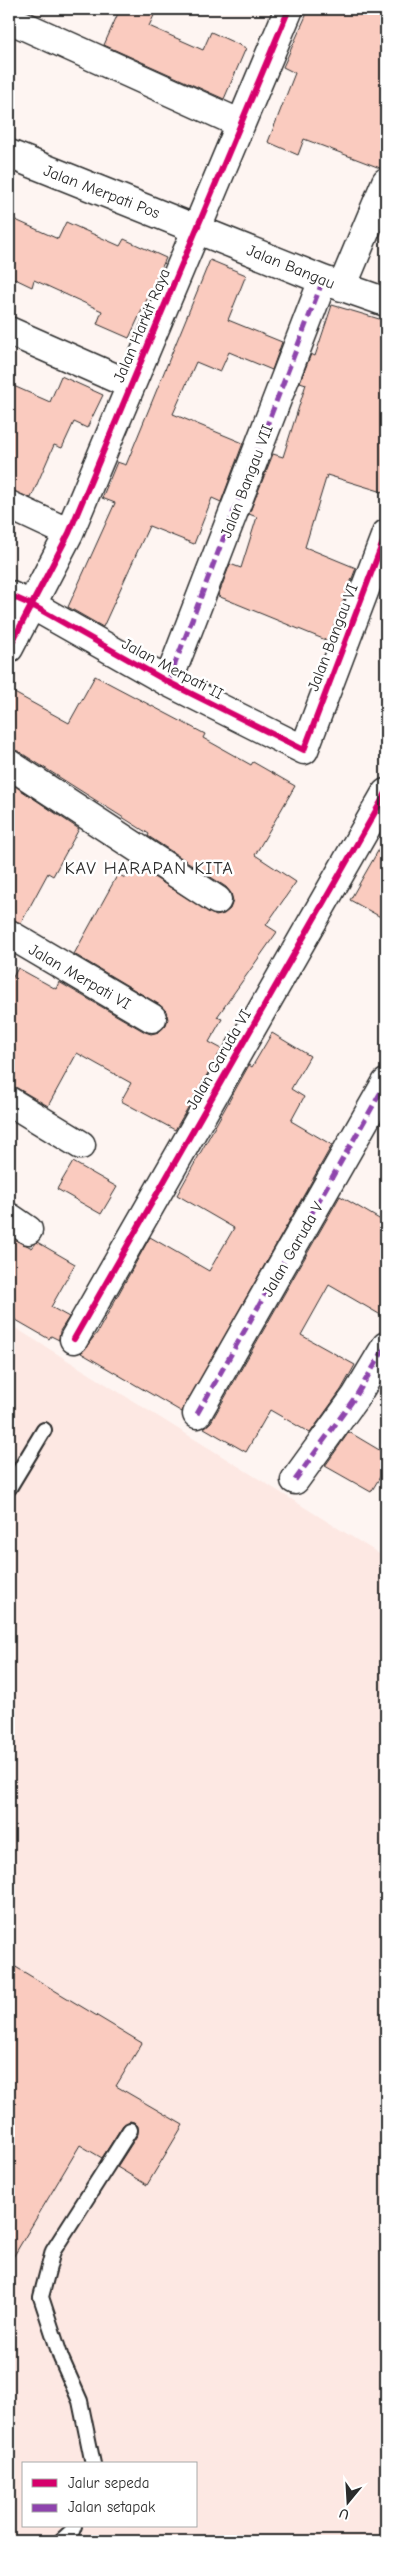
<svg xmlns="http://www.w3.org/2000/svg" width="395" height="2550" font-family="'Comic Neue',sans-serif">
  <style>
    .built { fill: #fde8e3; fill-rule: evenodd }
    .building { fill: #facbbf; stroke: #2b2b2b }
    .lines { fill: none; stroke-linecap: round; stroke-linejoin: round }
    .lane-casing { stroke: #2b2b2b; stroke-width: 18 }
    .street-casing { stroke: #2b2b2b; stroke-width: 31 }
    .lane { stroke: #fff; stroke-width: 14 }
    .street { stroke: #fff; stroke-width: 28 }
    .quiet { stroke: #8e44ad; stroke-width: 5; stroke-dasharray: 10 5; stroke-linecap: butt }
    .cycleway-casing { stroke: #fff; stroke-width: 9 }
    .cycleway { stroke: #d6006c; stroke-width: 6 }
    .labels { text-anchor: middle; stroke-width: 5; stroke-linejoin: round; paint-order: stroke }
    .street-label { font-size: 16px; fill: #2b2b2b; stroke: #fff }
    .neighbourhood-label { font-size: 18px; letter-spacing: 1px; fill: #2b2b2b; stroke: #fff }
  </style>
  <rect width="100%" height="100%" fill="#fef5f2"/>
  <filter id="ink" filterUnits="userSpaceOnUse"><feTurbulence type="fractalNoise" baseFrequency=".02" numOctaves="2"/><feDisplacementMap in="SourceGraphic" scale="10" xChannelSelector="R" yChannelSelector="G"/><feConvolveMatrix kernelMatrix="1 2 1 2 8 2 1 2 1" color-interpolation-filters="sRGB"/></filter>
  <g filter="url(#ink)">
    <!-- built -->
    <path class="built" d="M9,1324L386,1558V2541H9ZM24,2464H196V2526H24Z"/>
    <!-- building -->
    <path class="building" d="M120,9H157L149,26L203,50L211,32L246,48L224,99L104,45Z
      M309,9H386V167L380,168L304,139L298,155L268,142L295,73L283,67Z
      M9,217L58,239L66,222L120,246L124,239L166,258L129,338L97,324L102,311L34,280L32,287L9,276Z
      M210,260L246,275L228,320L282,342L272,370L229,352L220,372L196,362L173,414L243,443L221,502L212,498L194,544L149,526L103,627L68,607L115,503L102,498L117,462L126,465Z
      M332,305L386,321V493L327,475L305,547L356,568L328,641L218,596L230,564L241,568L257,517L249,514L273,454L283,457L306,384L300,382L311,354L315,356Z
      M61,376L103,395L87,428L74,422L62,448L54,445L31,498L9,490V384L50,402Z
      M95,676L205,734L203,738L251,765L253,762L295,786L255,855L296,882L266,925L277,932L217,1017L222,1019L209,1042L222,1049L175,1130L121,1101L131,1083L77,1053L48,1106L17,1088L9,1085V984L18,968L56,989L59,982L145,1032L151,1034L159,1032L166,1025L168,1019L166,1011L160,1005L74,954L118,874L125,878L133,864L216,916L224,914L230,909L233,901L231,893L226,887L148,836L149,834L18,751L9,749V690L69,723Z
      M9,782L79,829L53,876L48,873L21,923L9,918Z
      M386,837V920L350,900Z
      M272,1033L310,1056L291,1089L304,1097L291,1121L332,1145L182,1412L81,1353L97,1333L150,1237L209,1271L234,1228L177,1195L249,1065L252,1067Z
      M73,1162L117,1187L101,1214L57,1189Z
      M340,1196L386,1223V1318L329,1285L301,1335L355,1365L341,1390L310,1433L270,1410L246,1452L204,1428L211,1422Z
      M9,1236L32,1248L37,1242L75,1264L51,1307L69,1317L60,1331L59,1340L51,1336L49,1339L9,1316Z
      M349,1432L386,1454V1467L371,1492L325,1466Z
      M9,1963L142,2043L116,2086L183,2125L147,2185L117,2167L138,2134V2126L134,2122L130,2121L123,2125L102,2158L80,2145L9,2264Z"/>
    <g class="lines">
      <!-- lane casing -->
      <g class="lane-casing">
        <path id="lane" d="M9,1488L44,1430
          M93,2464L80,2401L61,2358L41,2297L53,2251L130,2130
          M61,2541L72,2531L74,2526"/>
      </g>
      <!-- street casing -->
      <g class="street-casing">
        <path id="street" d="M9,19L239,123
          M9,154L323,280L386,302
          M342,287L386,182
          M9,331L131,385
          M9,505L69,533
          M9,595L32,605L168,682L304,750L386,534
          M9,648L69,533L289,9
          M168,682L323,280
          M9,764L217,900
          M9,934L152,1018
          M9,1101L81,1145
          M9,1217L28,1230
          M74,1339L386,793
          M197,1414L386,1083
          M295,1480L356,1396L386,1346"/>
      </g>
      <!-- lane -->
      <use href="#lane" class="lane"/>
      <!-- street -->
      <use href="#street" class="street"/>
      <!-- quiet -->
      <path class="quiet" d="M168,682L323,280
        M197,1414L386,1083
        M295,1480L356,1396L386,1346"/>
      <!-- cycleway casing -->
      <g class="cycleway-casing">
        <path id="cycleway" d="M9,595L32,605L168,682L304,750L386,534
          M9,648L69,533L289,9
          M74,1339L386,793"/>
      </g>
      <!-- cycleway -->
      <use href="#cycleway" class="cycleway"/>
    </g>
  </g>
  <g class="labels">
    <!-- street labels -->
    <g class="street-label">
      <text transform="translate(102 191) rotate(21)" y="6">Jalan Merpati Pos</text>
      <text transform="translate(291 266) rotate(22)" y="6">Jalan Bangau</text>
      <text transform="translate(141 325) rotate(-67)" y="6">Jalan Harkit Raya</text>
      <text transform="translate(246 481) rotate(-69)" y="6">Jalan Bangau VII</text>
      <text transform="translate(332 637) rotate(-69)" y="6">Jalan Bangau VI</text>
      <text transform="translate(173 668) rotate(28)" y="6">Jalan Merpati II</text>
      <text transform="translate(80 976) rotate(30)" y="6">Jalan Merpati VI</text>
      <text transform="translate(218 1059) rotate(-60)" y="6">Jalan Garuda VI</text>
      <text transform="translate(292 1249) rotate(-60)" y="6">Jalan Garuda V</text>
    </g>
    <!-- neighbourhood labels -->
    <g class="neighbourhood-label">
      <text x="149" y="874">KAV HARAPAN KITA</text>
    </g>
  </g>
  <!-- margin -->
  <rect width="395" height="2550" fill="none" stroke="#fff" stroke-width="30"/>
  <rect x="15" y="15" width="365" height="2520" fill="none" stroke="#2b2b2b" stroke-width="2" filter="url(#ink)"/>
  <!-- legend -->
  <rect x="22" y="2462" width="175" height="65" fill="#ffffff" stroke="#aaaaaa"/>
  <rect x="32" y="2479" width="25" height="8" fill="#d6006c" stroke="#aaaaaa"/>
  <text x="68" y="2488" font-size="15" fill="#2b2b2b">Jalur sepeda</text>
  <rect x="32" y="2504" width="25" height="8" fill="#8e44ad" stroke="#aaaaaa"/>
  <text x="68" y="2512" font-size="15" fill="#2b2b2b">Jalan setapak</text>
  <!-- north arrow -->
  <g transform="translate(348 2502) rotate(198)" stroke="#ffffff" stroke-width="4" paint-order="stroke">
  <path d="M0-4L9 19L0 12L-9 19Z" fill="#2b2b2b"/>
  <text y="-8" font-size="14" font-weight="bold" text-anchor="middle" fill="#2b2b2b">U</text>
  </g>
</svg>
